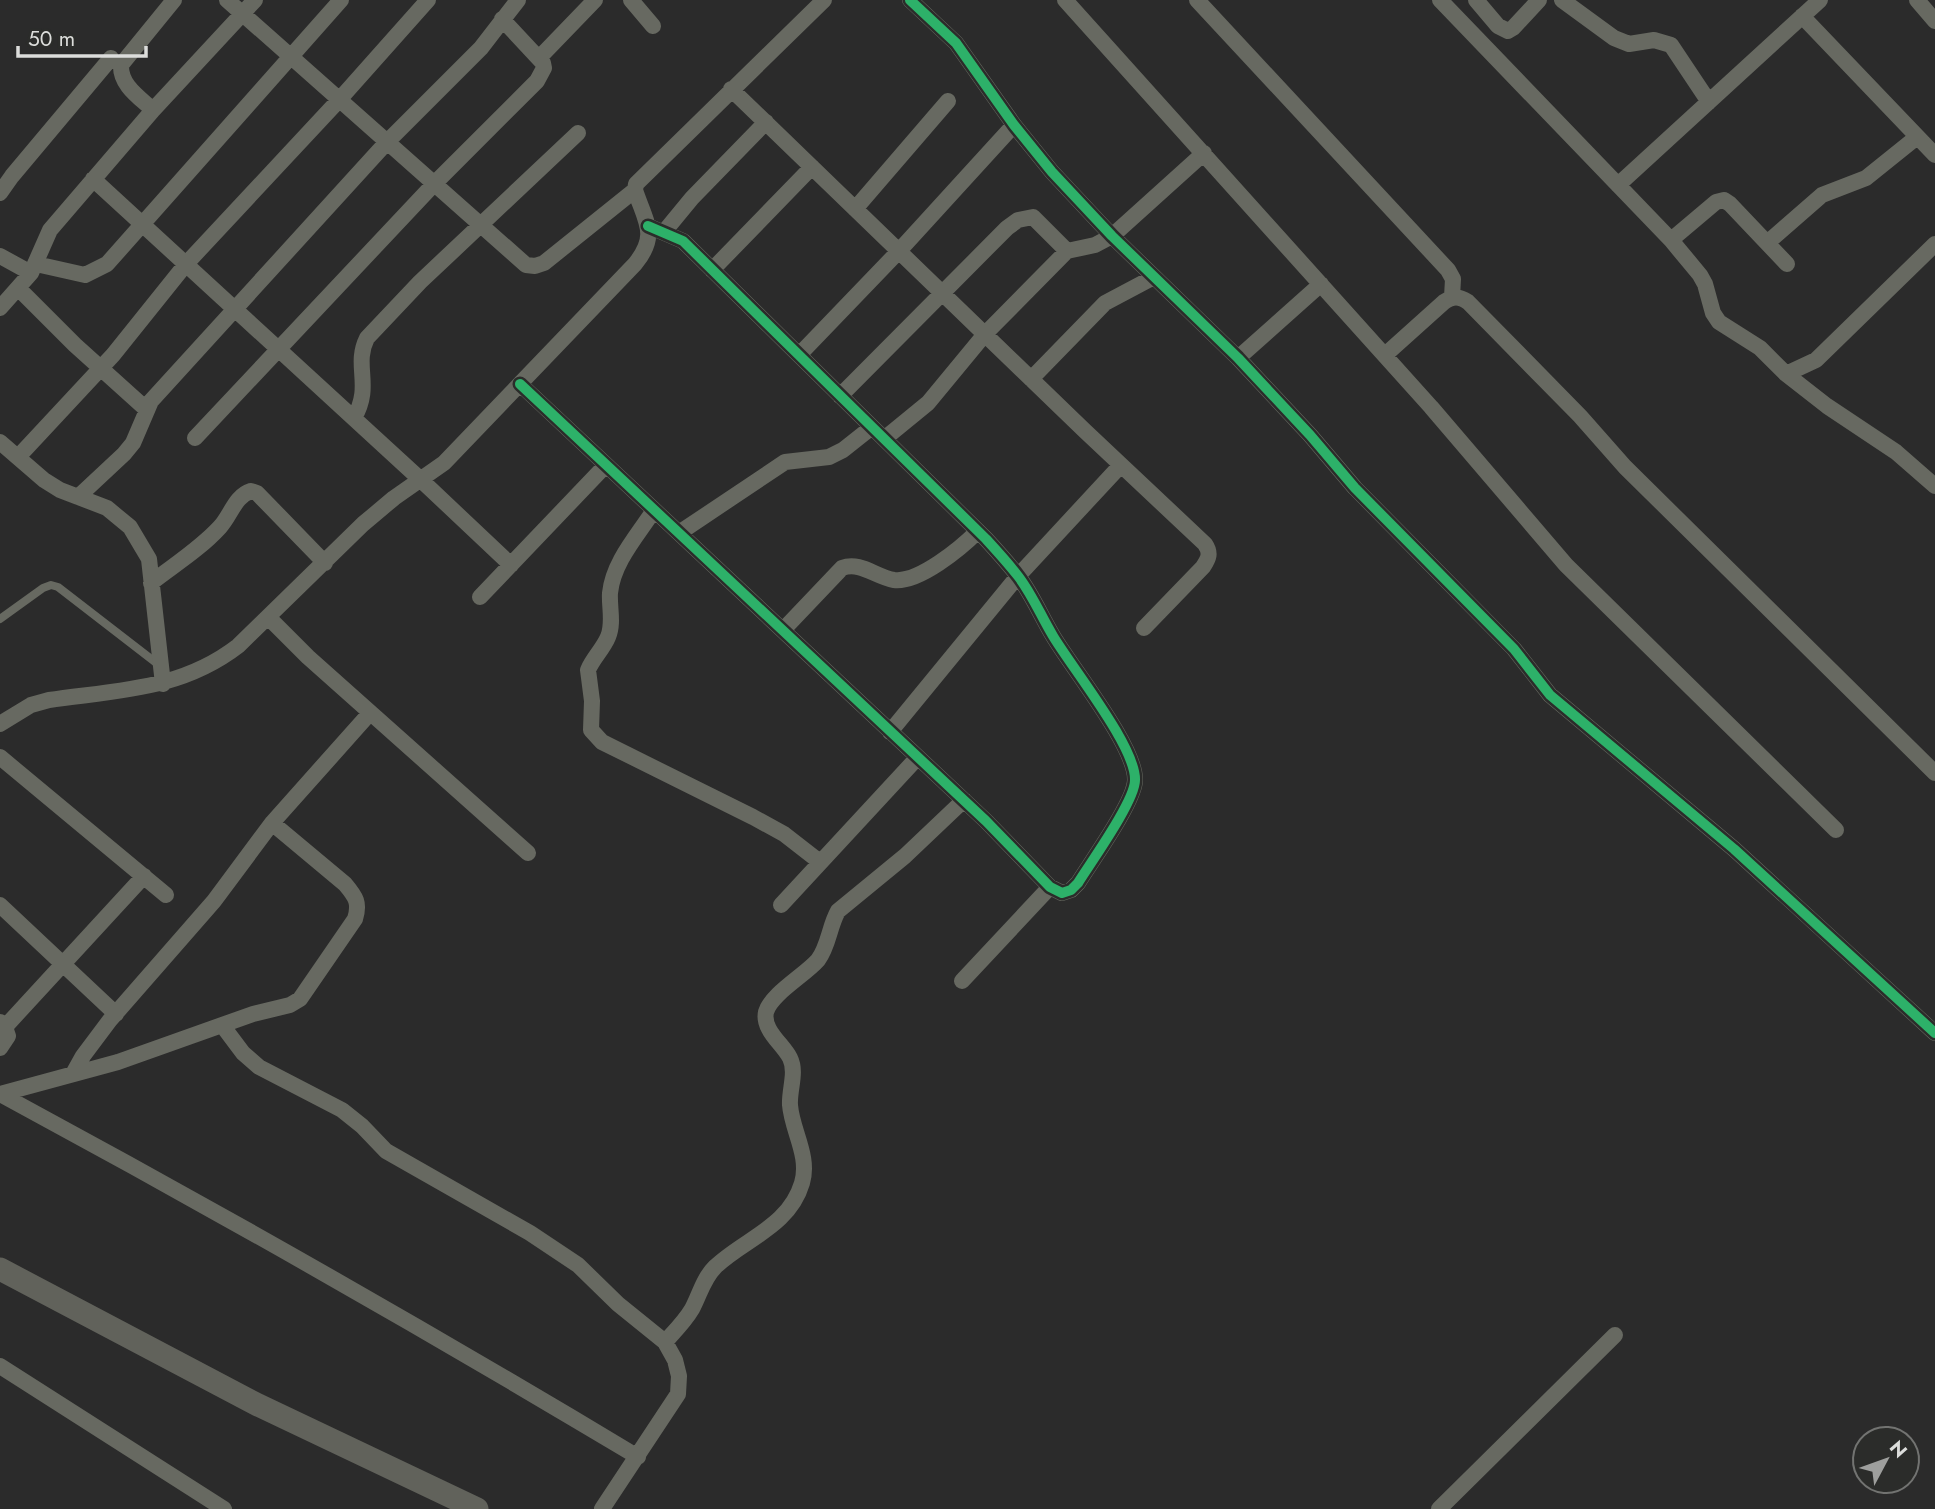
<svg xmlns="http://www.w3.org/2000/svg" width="1935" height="1509" font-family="Jost,sans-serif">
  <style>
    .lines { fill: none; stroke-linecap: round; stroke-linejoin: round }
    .lane { stroke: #676961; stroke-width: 8 }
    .street { stroke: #676961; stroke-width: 16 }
    .secondary { stroke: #61625b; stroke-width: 23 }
    .cycleway-casing { stroke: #2b2c2a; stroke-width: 15 }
    .cycleway { stroke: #2db169; stroke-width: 10 }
  </style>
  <rect width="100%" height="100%" fill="#2b2b2b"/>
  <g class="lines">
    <!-- lane -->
    <path class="lane" d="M0,619L43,588L51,585L58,587L159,665"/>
    <!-- street -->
    <path class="street" d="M227,0L526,265L535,266L544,263L635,190
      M631,0L653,26
      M910,0L956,43L1014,125L1052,172L1112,236L1238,358L1310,435L1355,488L1514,649L1550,695L1734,849L1935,1033
      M1065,0L1431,407L1566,565L1836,830
      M1197,0L1448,270L1453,279L1452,297
      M1440,0L1671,240L1700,275L1705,284L1713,313L1719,322L1760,348L1786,374L1827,406L1896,452L1935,486
      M1476,0L1498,26L1508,31L1513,28L1539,0
      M1562,0L1614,38L1629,44L1654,40L1671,45L1709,102
      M1917,0L1935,21
      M1802,16L1935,155
      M539,58L595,0
      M731,89L1085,431L1205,544C1211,553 1209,558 1203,567L1144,628
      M153,110L255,0
      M93,179L421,480L511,565
      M1618,185L1820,0
      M0,193L12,176L111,58
      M855,209L948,101
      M664,232L692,198L766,122
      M1671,240L1716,202L1724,200L1730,204L1787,264
      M1767,243L1822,195L1866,178L1917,137
      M0,256L31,273
      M36,264L85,275L107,264L341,0
      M712,270L812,167
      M18,288L75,345L146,409
      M0,308L31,273L50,230L153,110C139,97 120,85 121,65L174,0
      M799,355L899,251L1014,125
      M1385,355L1444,302C1453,296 1459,296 1468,302L1580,416L1625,467L1935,773
      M1238,358L1321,284
      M1786,374L1816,360L1935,244
      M1031,379L1105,303L1154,277
      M520,384L986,821L1050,887L1062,893L1071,890L1078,883C1091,862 1135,801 1135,780C1136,747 1072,668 1053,636C1041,616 1032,594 1018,576C1008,563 997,551 986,539L683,241L648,226
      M840,396L1007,228L1018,220L1033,217L1067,251
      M354,418C373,385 353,366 367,338L420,282L578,133
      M195,438L434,184L537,81L544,68L543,63L502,19
      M884,439L928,403L985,334L1067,251L1095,245L1112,236L1204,153
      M0,442L44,480L60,490L107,508L130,527L149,559L163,684
      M18,457L113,355L186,264L339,100L428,0
      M78,497L124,454L133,443L151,401L387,142L481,48L518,0
      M654,510C638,535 613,562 610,593C609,607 614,623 608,637C603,649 593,658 588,670L592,701L591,730L602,742L753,817L784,834L820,862
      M679,533L785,462L829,457L843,450L872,427
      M151,583C174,565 200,549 220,527C231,515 235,496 251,491L257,493L325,563
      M480,597L606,465
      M269,618L308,657L528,853
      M783,630L842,568C860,561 876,577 894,580C919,583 961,548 978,531
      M0,724L31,705L49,700C118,690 181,690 238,646L363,524L394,498L444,463L635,264C659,235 645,221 635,190L636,184L824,0
      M890,732L1018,576L1121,465
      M0,757L166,895
      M0,905L116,1014
      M781,905L918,757
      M962,981L1050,887
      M0,1022L5,1027L8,1036L0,1048
      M222,1025L243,1053L259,1067L342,1110L362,1126L386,1151L530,1233L578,1265L618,1304L665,1342L675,1360L679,1376L678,1394L602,1509
      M5,1027L144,876
      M73,1074L83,1056L110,1020L214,901L272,823L370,713
      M0,1094C215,1210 428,1331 638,1457
      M0,1094L118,1062L253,1014L290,1005L300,999L355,919C360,903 356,897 345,884L272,823
      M665,1342C675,1331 685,1321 692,1309C700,1294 703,1279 715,1267C744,1239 789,1227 802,1183C810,1156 792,1131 790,1105C789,1090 797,1072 790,1058C783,1044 762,1030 766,1012C771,994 805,975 818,960C829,945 829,927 838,911L905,856L964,800
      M0,1366L224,1509
      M1439,1509L1615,1335"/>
    <!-- secondary -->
    <path class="secondary" d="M0,1269L258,1405L477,1509"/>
    <!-- cycleway casing -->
    <g class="cycleway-casing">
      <path id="cycleway" d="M910,0L956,43L1014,125L1052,172L1112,236L1238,358L1310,435L1355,488L1514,649L1550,695L1734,849L1935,1033
        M520,384L986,821L1050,887L1062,893L1071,890L1078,883C1091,862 1135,801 1135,780C1136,747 1072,668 1053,636C1041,616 1032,594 1018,576C1008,563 997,551 986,539L683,241L648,226"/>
    </g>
    <!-- cycleway -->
    <use href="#cycleway" class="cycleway"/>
  </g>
  <!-- north arrow -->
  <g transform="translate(1886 1460) rotate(49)"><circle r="33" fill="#2b2c2a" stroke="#727371" stroke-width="2"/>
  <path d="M0-5L12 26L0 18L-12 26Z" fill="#9e9f9d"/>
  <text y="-10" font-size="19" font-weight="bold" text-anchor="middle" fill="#dcdddb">N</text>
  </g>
  <!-- scale -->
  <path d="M18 46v10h128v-10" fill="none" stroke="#dcdddb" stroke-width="3.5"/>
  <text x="28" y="46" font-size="21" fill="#dcdddb" stroke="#2b2c2a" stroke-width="5" paint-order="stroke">50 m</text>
</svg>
